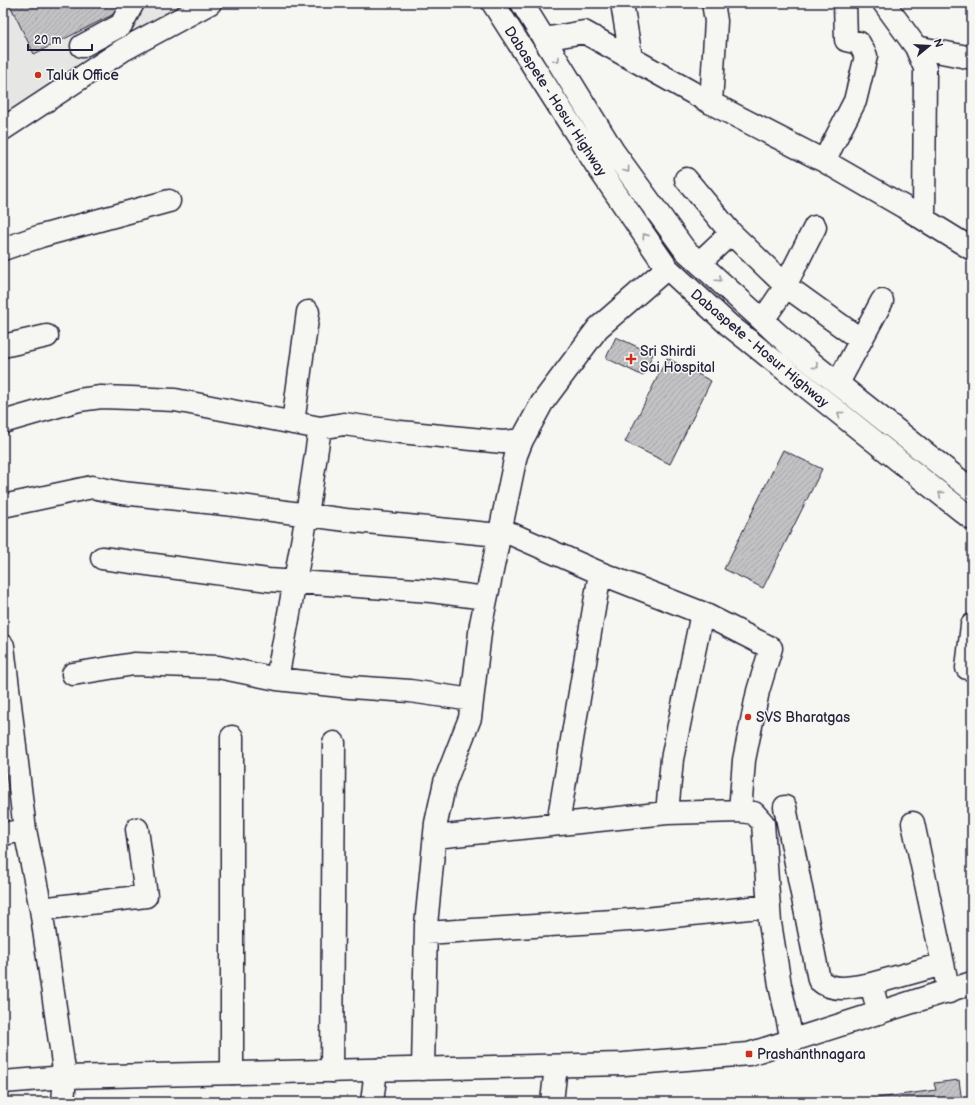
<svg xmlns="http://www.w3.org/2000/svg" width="975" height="1105" font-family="'Balsamiq Sans',sans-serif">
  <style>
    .built { fill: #e6e6e4 }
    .building { fill: url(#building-hatch); stroke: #22223b }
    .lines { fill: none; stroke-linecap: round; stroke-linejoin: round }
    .minor-casing { stroke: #22223b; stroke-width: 25 }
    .major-casing { stroke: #22223b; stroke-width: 25 }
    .minor { stroke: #f6f6f2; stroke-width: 22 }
    .major { stroke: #f6f6f2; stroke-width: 22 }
    .oneway { stroke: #9797a0 }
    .poi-dot { fill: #c8321e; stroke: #f6f6f2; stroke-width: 1.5 }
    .labels { text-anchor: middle; stroke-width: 3; stroke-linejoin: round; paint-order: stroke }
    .poi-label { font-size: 14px; fill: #22223b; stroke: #f6f6f2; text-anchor: start }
    .street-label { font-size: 14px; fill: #22223b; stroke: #f6f6f2 }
  </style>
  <defs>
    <pattern id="building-hatch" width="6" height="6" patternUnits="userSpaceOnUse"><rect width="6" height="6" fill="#c2c2c4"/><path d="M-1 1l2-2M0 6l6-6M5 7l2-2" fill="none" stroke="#a6a6a9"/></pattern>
  </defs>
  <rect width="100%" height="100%" fill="#f6f6f2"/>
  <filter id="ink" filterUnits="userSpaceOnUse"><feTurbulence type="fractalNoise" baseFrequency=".025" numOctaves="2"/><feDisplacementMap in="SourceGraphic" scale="8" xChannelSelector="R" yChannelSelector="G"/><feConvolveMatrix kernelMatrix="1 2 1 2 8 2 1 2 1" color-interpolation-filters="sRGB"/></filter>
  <g filter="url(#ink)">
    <!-- built -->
    <path class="built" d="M3,3H207L142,26L3,123Z"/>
    <!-- building -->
    <path class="building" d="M9,3H121L124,9L34,54Z
      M616,337L653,354L643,376L606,358Z
      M667,358L711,381L670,464L625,442Z
      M783,450L822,469L763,588L724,569Z
      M959,1080L962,1102H863V1100L936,1090L934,1083Z"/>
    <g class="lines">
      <!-- minor casing -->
      <g class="minor-casing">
        <path id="minor" d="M622,3L631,58
          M884,3L916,47L925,68L924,219
          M544,39L584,32L711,103L824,161L904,207L972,249
          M82,46L121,25L133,3
          M916,47L972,58
          M711,103L716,21L713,3
          M3,129L123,50L210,3
          M824,161L855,101L866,56L859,43L846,40L845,3
          M686,179L731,233L786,286L861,340
          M3,249L41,236L169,201
          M700,262L731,233
          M763,320L782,292L815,227
          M3,346L47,336
          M838,383L882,301
          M3,422L79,400L101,397L131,398L175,400L320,428L344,424L400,432L503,442L522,440
          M293,423L308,312
          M3,506L92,487L122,493L234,505L346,520L499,535
          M500,529L600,573L702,613L771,648L758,691L744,760L740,811
          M102,558L268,580L431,591L486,598
          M3,646L25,830L41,909L65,1077L63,1102
          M967,668L972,625
          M73,674L134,664L218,667L277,679L350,687L410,691L472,700
          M277,679L307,515L320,428
          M232,737V1073
          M785,807L819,980C833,993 854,987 871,984L879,1013
          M667,813L672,759L702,613
          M558,823L600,573
          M913,823L949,992
          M3,834L25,830
          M435,837L667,813L740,811L754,813L763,823L770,923L780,985L792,1040
          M41,909L146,896L137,829
          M426,933L645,919L769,906
          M871,984L943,964
          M423,1069L426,925L436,823L445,782L470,718L481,624L516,455L522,440L542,403L598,328L667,268
          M332,1071L334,743
          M372,1102L376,1070
          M552,1102L556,1066"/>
      </g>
      <!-- major casing -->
      <g class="major-casing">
        <path id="major" d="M493,3L597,166L667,268L729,325L972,519
          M522,3L613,151L685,250L793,348L972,490
          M3,1082L65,1077L624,1064L749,1054L972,983"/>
      </g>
      <!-- minor -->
      <use href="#minor" class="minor"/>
      <!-- major -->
      <use href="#major" class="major"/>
    </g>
    <!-- one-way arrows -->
    <defs><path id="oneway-chevron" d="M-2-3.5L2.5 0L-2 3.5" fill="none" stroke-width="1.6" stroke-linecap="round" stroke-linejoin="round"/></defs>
    <g class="oneway">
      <use href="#oneway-chevron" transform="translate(557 60) rotate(58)"/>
      <use href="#oneway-chevron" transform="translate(627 170) rotate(54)"/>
      <use href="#oneway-chevron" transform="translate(645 236) rotate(-125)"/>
      <use href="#oneway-chevron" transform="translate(719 279) rotate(43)"/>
      <use href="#oneway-chevron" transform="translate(816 366) rotate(38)"/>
      <use href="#oneway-chevron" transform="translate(840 414) rotate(-142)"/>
      <use href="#oneway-chevron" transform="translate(941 494) rotate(-142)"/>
    </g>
  </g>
  <!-- markers -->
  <g class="poi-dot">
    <circle cx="38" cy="75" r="4"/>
    <path d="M629 353h4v4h4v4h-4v4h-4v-4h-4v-4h4z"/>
    <circle cx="748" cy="717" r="4"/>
    <rect x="745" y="1050" width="8" height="8" rx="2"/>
  </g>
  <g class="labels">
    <!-- poi labels -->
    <g class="poi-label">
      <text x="46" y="80">Taluk Office</text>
      <text x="640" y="356">Sri Shirdi<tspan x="640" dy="16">Sai Hospital</tspan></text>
      <text x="756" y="722">SVS Bharatgas</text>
      <text x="757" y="1059">Prashanthnagara</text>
    </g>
    <!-- street labels -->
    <g class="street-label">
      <text transform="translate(556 101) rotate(57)" y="5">Dabaspete - Hosur Highway</text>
      <text transform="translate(760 348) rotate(40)" y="5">Dabaspete - Hosur Highway</text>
    </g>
  </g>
  <!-- margin -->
  <rect width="975" height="1105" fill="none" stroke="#f6f6f2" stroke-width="16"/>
  <rect x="8" y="8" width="959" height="1089" fill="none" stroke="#22223b" stroke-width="1.5" filter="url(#ink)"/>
  <!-- north arrow -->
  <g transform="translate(929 46) rotate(72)" stroke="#f6f6f2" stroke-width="3" paint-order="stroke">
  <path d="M0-3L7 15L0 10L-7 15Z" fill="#22223b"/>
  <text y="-6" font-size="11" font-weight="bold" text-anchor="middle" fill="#22223b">N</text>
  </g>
  <!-- scale -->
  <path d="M28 44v6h64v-6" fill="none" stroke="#22223b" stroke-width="2"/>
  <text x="34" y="44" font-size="12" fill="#22223b" stroke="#f6f6f2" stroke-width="3" paint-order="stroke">20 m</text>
</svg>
